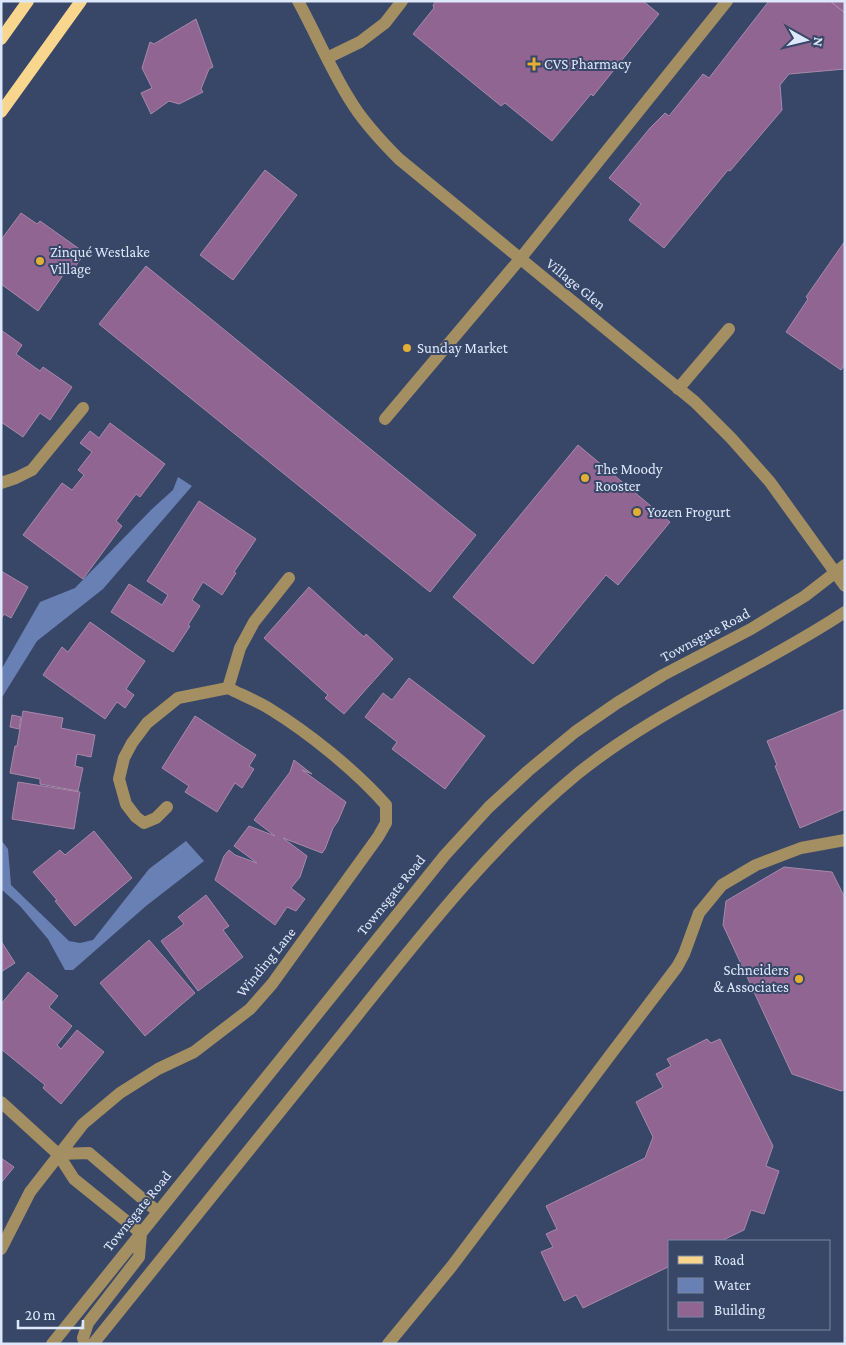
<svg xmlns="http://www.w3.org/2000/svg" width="846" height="1345" font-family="'Crimson Pro',serif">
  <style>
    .water { fill: #6880b4 }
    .building { fill: #906592; stroke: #a889a9 }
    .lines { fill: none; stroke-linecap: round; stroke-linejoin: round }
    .minor { stroke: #a48f63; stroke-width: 12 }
    .major { stroke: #f8d68d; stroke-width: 12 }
    .poi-dot { fill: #e1af34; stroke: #384767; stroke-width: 2 }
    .labels { text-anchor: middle; stroke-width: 4; stroke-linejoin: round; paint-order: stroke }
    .poi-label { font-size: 15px; fill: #dee8fc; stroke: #384767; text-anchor: start }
    .street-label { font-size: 15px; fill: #dee8fc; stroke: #384767 }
  </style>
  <rect width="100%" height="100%" fill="#384767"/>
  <!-- water -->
  <path class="water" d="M178,477L192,486L103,589L37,641L1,699V670L40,602L75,588L152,509L173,490Z
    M1,840L8,849L11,885L69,941L80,943L93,940L149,869L186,841L204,861L146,906L73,970H65L48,939L20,906L1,889Z"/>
  <!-- building -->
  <path class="building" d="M436,1H643L659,14L593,96L591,94L552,141L505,103L501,106L413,34L434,8L433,5Z
    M769,1H830L845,13V69L789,74L780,85L782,110L730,171L728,170L664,248L629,220L641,204L609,178L650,128L665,113L669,116L703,74L709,78Z
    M830,1H845V13Z
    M196,19L213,67L209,69L201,89L203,92L179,104L169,101L151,114L141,93L152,88L142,68L150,42L154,44Z
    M265,170L297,195L233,280L200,255Z
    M21,213L37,224L40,221L85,253L72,271L68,268L38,311L1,284V240Z
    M845,241V364L841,370L786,332L808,299L806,297Z
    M146,266L476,535L430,592L99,324Z
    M1,330L22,345L16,354L40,371L43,367L72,387L50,420L40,413L23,437L1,422Z
    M110,423L165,464L140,497L136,494L116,521L122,526L83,579L23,535L62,483L72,490L84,475L78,470L92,452L80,443L90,431L99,438Z
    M578,445L670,522L618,585L606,575L533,664L453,597Z
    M199,501L256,539L234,572L236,573L222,595L203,582L192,600L200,606L188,625L190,626L173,652L111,612L129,584L162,605L168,595L147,581Z
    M1,571L28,587L11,618L4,614L1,619Z
    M309,587L364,637L366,634L393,659L344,714L325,698L328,695L264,638Z
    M90,622L145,661L126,689L134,695L125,708L117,702L105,719L43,675L62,647L68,652Z
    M409,678L485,736L445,789L392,749L397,742L365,717L383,693L392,700Z
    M845,709V809L800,828L775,766L777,765L767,741Z
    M23,711L63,718L61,728L95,735L91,757L77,754L75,766L83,768L78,791L40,784V779L10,773L15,746H17Z
    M12,715L21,717L19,729L10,727Z
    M195,716L256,755L249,766L254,769L242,788L235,783L217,812L185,792L189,786L162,768Z
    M294,760L312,774L302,770L346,802L338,821L333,828L325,849L322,853L283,838L307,856L300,877L291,888L305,899L296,911L287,907L275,925L215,880L224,856L229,850L235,855L257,863L234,846L249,826L275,836L254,820L290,772Z
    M18,782L80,792L74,829L12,819Z
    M94,831L132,878L75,926L55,901L57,900L33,872L60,850L65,855Z
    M784,867L832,872L845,898V1089L841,1091L792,1074L723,925L726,901Z
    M206,895L229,926L223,930L243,957L198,991L161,941L184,924L178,917Z
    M149,940L195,993L145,1036L100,983Z
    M1,941L15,963L1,972Z
    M28,972L58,996L49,1007L72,1026L57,1045L61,1049L77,1030L104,1052L61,1104L43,1088L45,1085L1,1049V1004Z
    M707,1039L711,1043L720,1039L773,1146L766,1166L779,1171L764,1214L751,1210L744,1230L721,1241H670V1266L583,1308L576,1295L564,1301L541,1252L553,1247L546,1234L557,1229L546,1206L645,1158L653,1137L636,1102L663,1087L656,1074L671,1066L667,1059Z
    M1,1158L14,1167L1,1183Z"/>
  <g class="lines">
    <!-- minor -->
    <path class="minor" d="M298,1C316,34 330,68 350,100C363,122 381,141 399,159L695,402L731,438L770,482L845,586
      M327,58L360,42L385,23L402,1
      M678,389L729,329
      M385,419L520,259L727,1
      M1,483L16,478L32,470L83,408
      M167,807L156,818L144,823L136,817L126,804L119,779L124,758L132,743L147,723L178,698L228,688L240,648L254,622L289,578
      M1,1102L58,1154L74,1179L141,1233
      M58,1154L89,1153L158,1212
      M1,1249L30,1192L83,1124L120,1093L158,1069L194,1052L250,1009L272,984L378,837L386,823V805C355,770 309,733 270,709C257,701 242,695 228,688
      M52,1344L445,855L489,807L528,771L575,732L617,703L663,675L751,629L805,596L845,565
      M85,1344L83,1338L88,1323L139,1257L141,1233
      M93,1344C177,1240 260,1136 344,1032C416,942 487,849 576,775C658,708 758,670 845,612
      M388,1344L452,1266L614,1050L677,967L684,954L699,913L722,885L756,865L801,848L845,840"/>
    <!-- major -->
    <path class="major" d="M1,39L28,1
      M1,112L81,1"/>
  </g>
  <!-- markers -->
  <g class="poi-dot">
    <path d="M531.5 56.5h5v5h5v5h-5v5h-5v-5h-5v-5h5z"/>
    <circle cx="40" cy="261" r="5"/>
    <circle cx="407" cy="348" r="5"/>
    <circle cx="585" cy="478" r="5"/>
    <circle cx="637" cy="512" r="5"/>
    <circle cx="799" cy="979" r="5"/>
  </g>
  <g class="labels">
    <!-- poi labels -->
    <g class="poi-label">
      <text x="544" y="69">CVS Pharmacy</text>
      <text x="50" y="257">Zinqué Westlake<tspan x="50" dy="17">Village</tspan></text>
      <text x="417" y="353">Sunday Market</text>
      <text x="595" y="474">The Moody<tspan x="595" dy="17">Rooster</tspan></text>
      <text x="647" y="517">Yozen Frogurt</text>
      <text x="789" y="975" text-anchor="end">Schneiders<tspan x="789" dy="17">&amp; Associates</tspan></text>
    </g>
    <!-- street labels -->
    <g class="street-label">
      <text transform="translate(576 284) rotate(39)" y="5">Village Glen</text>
      <text transform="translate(705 635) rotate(-28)" y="5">Townsgate Road</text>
      <text transform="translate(391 895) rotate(-51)" y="5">Townsgate Road</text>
      <text transform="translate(266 962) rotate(-51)" y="5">Winding Lane</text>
      <text transform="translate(137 1211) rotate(-51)" y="5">Townsgate Road</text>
    </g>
  </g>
  <!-- border -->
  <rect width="846" height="1345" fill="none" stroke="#dee8fc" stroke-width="5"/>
  <!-- legend -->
  <rect x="668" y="1240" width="162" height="90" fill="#384767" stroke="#7a87a3"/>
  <rect x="678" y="1256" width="25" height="8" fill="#f8d68d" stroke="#7a87a3"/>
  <text x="714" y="1265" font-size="15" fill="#dee8fc">Road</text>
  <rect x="678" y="1278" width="25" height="15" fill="#6880b4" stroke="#7a87a3"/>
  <text x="714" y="1290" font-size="15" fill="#dee8fc">Water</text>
  <rect x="678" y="1302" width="25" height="15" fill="#906592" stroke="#7a87a3"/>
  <text x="714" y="1315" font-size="15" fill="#dee8fc">Building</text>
  <!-- north arrow -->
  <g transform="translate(806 40) rotate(98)" stroke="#384767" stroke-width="4" paint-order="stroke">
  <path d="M0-4L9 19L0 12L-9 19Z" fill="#dee8fc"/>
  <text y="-8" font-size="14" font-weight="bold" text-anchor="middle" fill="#dee8fc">N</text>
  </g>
  <!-- scale -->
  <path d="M18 1320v8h65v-8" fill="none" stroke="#dee8fc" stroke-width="2.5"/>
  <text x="25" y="1320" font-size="15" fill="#dee8fc" stroke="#384767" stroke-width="4" paint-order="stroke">20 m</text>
</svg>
